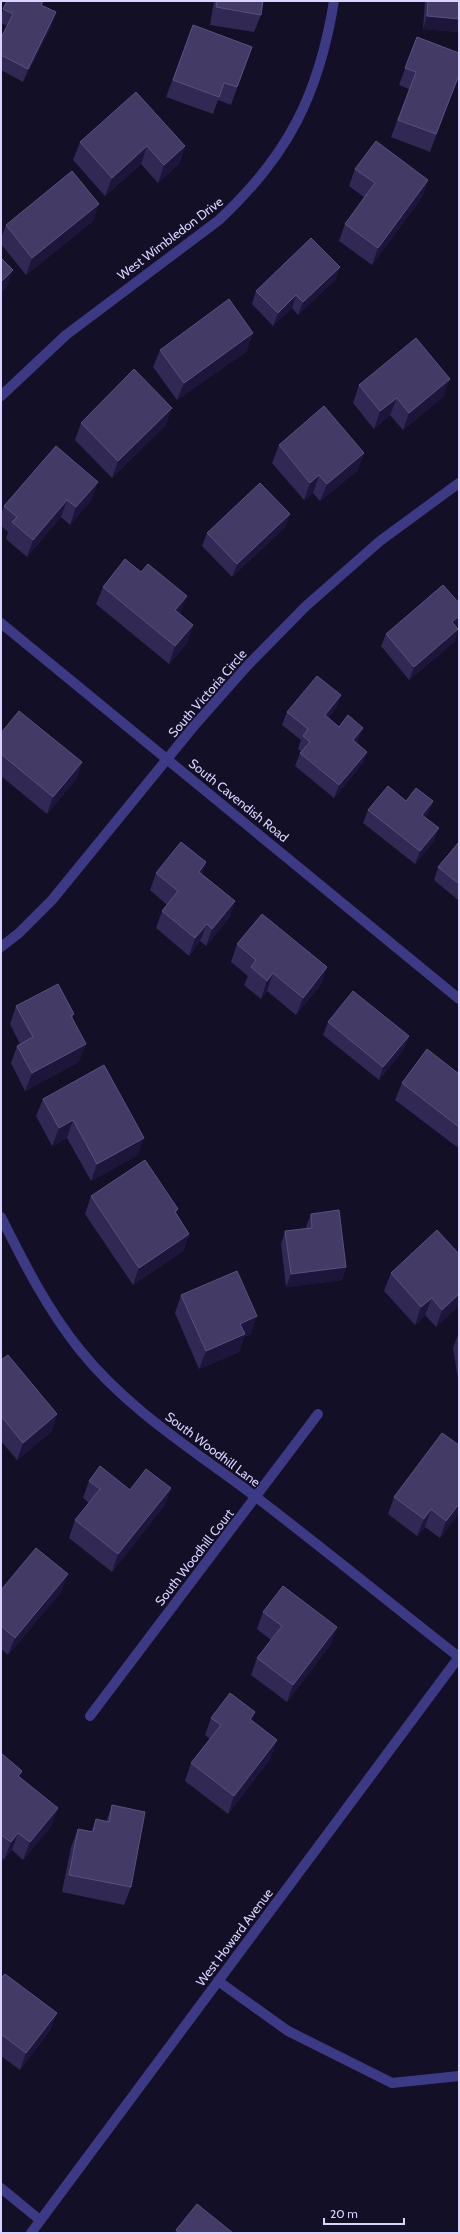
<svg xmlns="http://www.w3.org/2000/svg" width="460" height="2234" font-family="Cabin,sans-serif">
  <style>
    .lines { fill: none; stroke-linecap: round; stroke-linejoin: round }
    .service { stroke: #3d3a85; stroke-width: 10 }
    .minor { stroke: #3d3a85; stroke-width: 10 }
    .tertiary { stroke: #3d3a85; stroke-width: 10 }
    .wall { fill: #312854 }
    .shaded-wall { fill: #1d163a }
    .building { fill: #433a66; stroke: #5a527e }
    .labels { text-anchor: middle; stroke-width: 3; stroke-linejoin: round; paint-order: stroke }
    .street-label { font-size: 13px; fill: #d9d4ff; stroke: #130f26 }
  </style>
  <rect width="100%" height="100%" fill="#130f26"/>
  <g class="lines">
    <!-- service -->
    <path class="service" d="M218,1981L288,2031L392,2083L459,2076"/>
    <!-- minor -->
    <path class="minor" d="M1,396L66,335L219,220C288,156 319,94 334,1
      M1,623L459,999
      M1,947L19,933L52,900L194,726L248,665L306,606L380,541L459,483
      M1,1217C24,1263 47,1309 80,1350C128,1410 195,1451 256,1497C324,1549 391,1604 459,1657
      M90,1716L318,1414
      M1,2188L40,2220"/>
    <!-- tertiary -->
    <path class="tertiary" d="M31,2233L459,1657"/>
  </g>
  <!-- wall -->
  <path class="wall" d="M7,1H44L42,5L52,25L23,82L1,70V38L7,26L1,23V15Z
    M214,1H263L261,15L254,32L210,25Z
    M425,1H459V32L423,29Z
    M193,25L252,47L231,105L218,100L213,114L166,97Z
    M417,37L459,75L430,152L391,137L409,89L399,85Z
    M80,142L185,146L179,164L158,183L141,164L105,196L73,160Z
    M355,169L428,180L422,197L372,265L339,241L345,224L364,197L349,186Z
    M93,221L26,275L1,244V238L6,225Z
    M340,267L335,280L298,315L292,308L273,326L252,304L256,291Z
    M160,350L247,351L177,400L153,367Z
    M359,385L444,396L403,430L390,415L374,429L353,403Z
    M81,423L166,425L112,478L75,440Z
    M279,445L364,453L357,471L320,501L313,493L304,500L272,463Z
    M56,446L92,499L70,525L61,517L27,557L6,539L8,532L1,526V515L4,506Z
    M290,514L285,527L232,577L202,546L207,533Z
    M103,587L180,614L193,625L187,643L169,664L96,604Z
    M459,625L456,627L458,629L454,642L409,680L381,646L386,634Z
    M341,695L336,708L328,718L339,727L358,741L356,743L367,752L362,764L334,798L295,766L300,753L302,752L298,749L301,740L282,725L287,712Z
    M1,733L82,762L76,779L47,814L1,776Z
    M406,801H433L428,814L425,818L434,841L415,864L363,823L368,810Z
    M459,842V898L458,900L434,880L438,867Z
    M206,862L202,874L235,901L229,918L206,946L200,941L189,956L156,928L162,911L167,905L150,890L156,873Z
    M237,944L327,967L321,984L296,1015L267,991L261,999L244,985L248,976L231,962Z
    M16,1006L74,1014L72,1019L79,1062L25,1091L11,1063L17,1046L20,1044L10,1024Z
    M328,1022L409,1036L404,1049L379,1080L323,1035Z
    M459,1074V1144L457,1147L395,1100L402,1083Z
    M43,1099L138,1155L91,1181L67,1138L52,1146L36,1116Z
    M91,1196L177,1214L189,1234L183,1251L133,1285L85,1214Z
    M311,1214L346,1267L342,1280L286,1287L281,1244L285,1231L306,1228V1227Z
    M391,1273L459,1306L436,1327L425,1315L415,1325L384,1291Z
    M181,1295L251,1334L244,1337L239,1352L199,1369L175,1313Z
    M459,1332V1385L453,1348Z
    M1,1360L57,1414L51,1432L17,1460L1,1441Z
    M459,1445V1513L440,1538L425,1527L417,1536L388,1514L394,1497Z
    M89,1481L130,1490L171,1488L164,1506L112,1572L69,1538L75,1520L89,1503L83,1498Z
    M1,1590L61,1592L8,1655L1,1649Z
    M263,1612L331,1644L287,1702L251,1675L257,1658L271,1640L257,1629Z
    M255,1712L252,1721L271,1758L228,1814L185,1781L191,1763L210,1739L205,1735L211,1718Z
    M1,1753L22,1771L20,1777L58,1808L51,1826L23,1860L12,1850L4,1860L1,1857Z
    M112,1805L131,1887L124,1905L62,1892L71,1847L78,1829L91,1832L96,1819L106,1822Z
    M1,1978L57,2013L50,2030L20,2070L1,2056Z
    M176,2230L233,2233H175Z"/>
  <!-- shaded-wall -->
  <path class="shaded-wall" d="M56,12L52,25L23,82L28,69Z
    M427,16L459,19V32L423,29Z
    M147,146L141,164L105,196L112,178Z
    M185,146L179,164L158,183L164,165Z
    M428,180L422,197L372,265L378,248Z
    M99,204L93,221L26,275L32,258Z
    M340,267L335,280L298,315L303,302Z
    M13,270L7,287L1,293V282Z
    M296,295L292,308L273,326L278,313Z
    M253,333L247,351L177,400L184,383Z
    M450,379L444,396L403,430L409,413Z
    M397,398L390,415L374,429L380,411Z
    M172,408L166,425L112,478L118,461Z
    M364,453L357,471L320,501L327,484Z
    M319,475L313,493L304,500L310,483Z
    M98,482L92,499L70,525L76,507Z
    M67,500L61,517L27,557L33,540Z
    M290,514L285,527L232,577L237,564Z
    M187,596L180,614L169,628L175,610Z
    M459,616V625L447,635L452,622Z
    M193,625L187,643L169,664L175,646Z
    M458,629L454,642L409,680L414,667Z
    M341,695L336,708L320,727L325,715Z
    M363,728L358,741L348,753L353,740Z
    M367,752L362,764L334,798L339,785Z
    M82,762L76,779L47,814L53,797Z
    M433,801L428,814L417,828L422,815Z
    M439,828L434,841L415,864L420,851Z
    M206,862L200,880L199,872Z
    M235,901L229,918L206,946L212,929Z
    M207,924L200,941L189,956L195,938Z
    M327,967L321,984L296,1015L303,998Z
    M273,973L267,991L261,999L267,981Z
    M409,1036L404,1049L379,1080L383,1067Z
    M86,1044L79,1062L25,1091L32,1073Z
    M73,1120L67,1138L52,1146L59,1128Z
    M144,1138L138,1155L91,1181L97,1164Z
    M178,1209L172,1227L175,1212Z
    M189,1234L183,1251L133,1285L139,1268Z
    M346,1267L342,1280L286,1287L291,1274Z
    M459,1294V1306L436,1327L442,1310Z
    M432,1298L425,1315L415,1325L421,1307Z
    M257,1316L251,1334L244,1337L239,1352L199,1369L206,1351L240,1324Z
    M57,1414L51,1432L17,1460L23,1443Z
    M171,1488L164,1506L112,1572L118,1554Z
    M459,1504V1513L440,1538L446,1521Z
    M431,1509L425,1527L417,1536L424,1519Z
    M68,1574L61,1592L8,1655L15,1638Z
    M337,1627L331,1644L287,1702L293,1685Z
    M255,1712L249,1730L250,1719Z
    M277,1740L271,1758L228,1814L234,1796Z
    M22,1771L16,1788L18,1776Z
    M58,1808L51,1826L23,1860L30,1842Z
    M18,1833L12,1850L4,1860L11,1842Z
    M57,2013L50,2030L20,2070L26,2053Z"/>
  <!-- building -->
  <path class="building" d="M7,1H43L41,5L56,12L28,69L1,55V38L13,14L3,9Z
    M217,1H263L261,15L216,7Z
    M428,1H459V19L427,16Z
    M193,25L252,47L237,87L224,83L219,97L173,80Z
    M417,37L459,53V75L436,134L398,120L416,72L405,68Z
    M136,92L185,146L164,165L147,146L112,178L80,142Z
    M376,141L428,180L378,248L345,224L375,183L355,169Z
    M72,171L99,204L32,258L6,225Z
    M311,238L340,267L303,302L296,295L278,313L256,291Z
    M1,258L13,270L1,282Z
    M229,299L253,333L184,383L160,350Z
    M416,338L450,379L409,413L397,398L380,411L359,385Z
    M134,369L172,408L118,461L81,423Z
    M324,406L364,453L327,484L319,475L310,483L279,445Z
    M56,446L98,482L76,507L67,500L33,540L12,522L17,517L4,506Z
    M260,483L290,514L237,564L207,533Z
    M125,559L141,572L148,564L187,596L175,610L193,625L175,646L103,587Z
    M443,585L459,603V616L452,622L458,629L414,667L386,634Z
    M317,676L341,695L325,715L339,727L348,715L363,728L353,740L367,752L339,785L300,753L310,742L303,736L308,729L287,712Z
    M19,711L82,762L53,797L1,754V733Z
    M388,786L406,801L416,788L433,801L422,815L439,828L420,851L368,810Z
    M181,842L206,862L199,872L235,901L212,929L207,924L195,938L162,911L178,891L156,873Z
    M459,842V884L438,867Z
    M262,914L327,967L303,998L273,973L267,981L251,967L256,960L237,944Z
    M58,984L74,1014L71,1016L86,1044L32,1073L17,1046L33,1037L16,1006Z
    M353,991L409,1036L383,1067L328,1022Z
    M427,1049L459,1074V1127L402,1083Z
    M104,1065L144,1138L97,1164L73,1120L59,1128L43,1099Z
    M145,1160L178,1209L175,1212L189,1234L139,1268L91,1196Z
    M339,1210L346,1267L291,1274L285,1231L312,1228L311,1214Z
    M437,1230L459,1254V1294L442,1310L432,1298L421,1307L391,1273Z
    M237,1271L257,1316L240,1324L245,1334L206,1351L181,1295Z
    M8,1355L57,1414L23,1443L1,1416V1360Z
    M442,1433L459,1445V1504L446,1521L431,1509L424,1519L394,1497Z
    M100,1466L130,1490L146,1469L171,1488L118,1554L75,1520L100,1489L89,1481Z
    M36,1548L68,1574L15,1638L1,1626V1590Z
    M283,1586L337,1627L293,1685L257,1658L282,1626L263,1612Z
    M230,1693L255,1712L250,1719L277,1740L234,1796L191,1763L221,1725L211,1718Z
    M1,1753L22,1771L18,1776L58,1808L30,1842L18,1833L11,1842L1,1835Z
    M112,1805L145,1812L131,1887L69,1875L78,1829L93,1832L96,1819L109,1822Z
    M5,1974L57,2013L26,2053L1,2034V1978Z
    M197,2204L233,2233H180L176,2230Z"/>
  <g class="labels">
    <!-- street labels -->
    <g class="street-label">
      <text transform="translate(170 238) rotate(-37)" y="5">West Wimbledon Drive</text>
      <text transform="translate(207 693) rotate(-49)" y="5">South Victoria Circle</text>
      <text transform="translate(239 800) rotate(39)" y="5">South Cavendish Road</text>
      <text transform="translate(213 1449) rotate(37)" y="5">South Woodhill Lane</text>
      <text transform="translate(194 1557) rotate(-52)" y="5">South Woodhill Court</text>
      <text transform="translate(234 1937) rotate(-53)" y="5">West Howard Avenue</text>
    </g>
  </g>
  <!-- border -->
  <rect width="460" height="2234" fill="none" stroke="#d9d4ff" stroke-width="4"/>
  <!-- scale -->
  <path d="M324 2218v6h80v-6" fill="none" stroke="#d9d4ff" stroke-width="2"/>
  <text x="330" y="2218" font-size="12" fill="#d9d4ff" stroke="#130f26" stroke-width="3" paint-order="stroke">20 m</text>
</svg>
